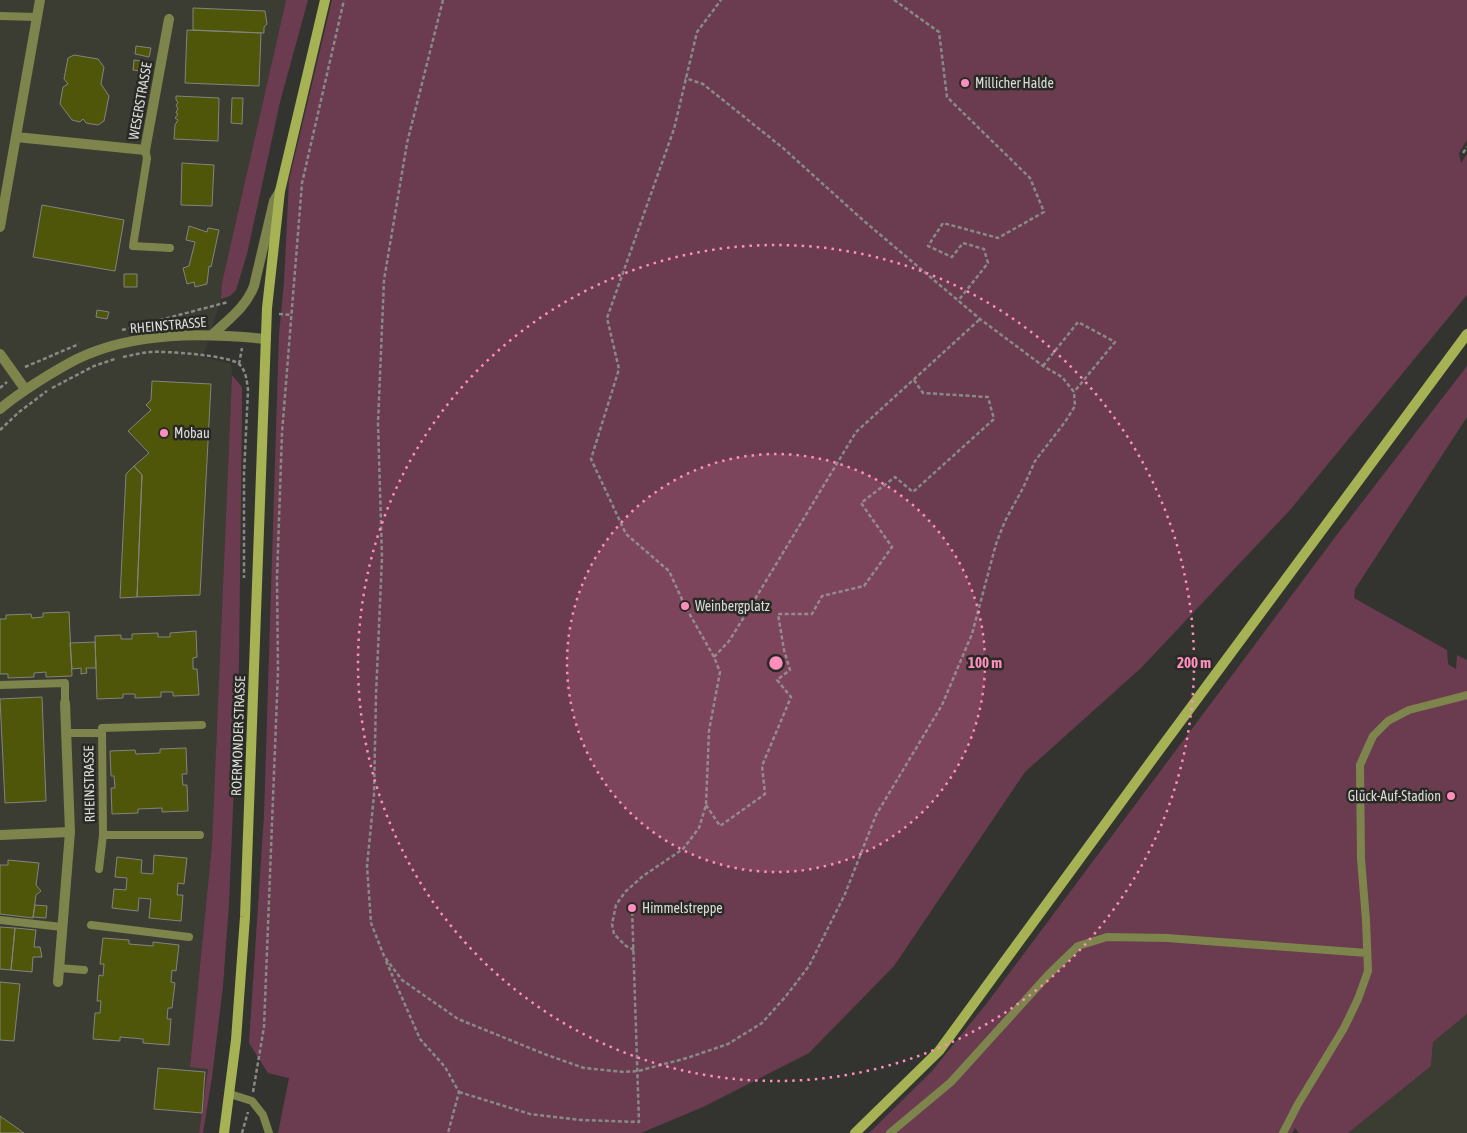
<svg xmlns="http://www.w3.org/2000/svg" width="1467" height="1133" font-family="'Asap Condensed',sans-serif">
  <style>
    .built { fill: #3b3d33 }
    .green { fill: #6b3c4f }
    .building { fill: #4f5609; stroke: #83847f }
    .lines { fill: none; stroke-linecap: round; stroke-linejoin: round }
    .path { stroke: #898a87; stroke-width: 2.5; stroke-dasharray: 4 2.5; stroke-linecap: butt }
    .lane { stroke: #7d854c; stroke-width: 8 }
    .street { stroke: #7d854c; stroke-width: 10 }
    .secondary { stroke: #a6b254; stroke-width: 10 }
    .ring { fill: none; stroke: #fe8ebc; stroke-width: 2.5; stroke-dasharray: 2.5 5 }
    .poi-dot { fill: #fe8ebc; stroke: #292a26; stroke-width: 2 }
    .labels { text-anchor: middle; stroke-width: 5; stroke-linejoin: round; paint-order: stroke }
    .poi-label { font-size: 14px; fill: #dbdcd9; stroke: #292a26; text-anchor: start }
    .street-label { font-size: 14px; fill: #dbdcd9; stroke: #292a26 }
    .centre { fill: #fe8ebc; stroke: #292a26; stroke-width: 2.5 }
    .ring-label { font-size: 15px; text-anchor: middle; font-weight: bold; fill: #fe8ebc; stroke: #292a26; stroke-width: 5; stroke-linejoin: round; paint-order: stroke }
  </style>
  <rect width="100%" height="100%" fill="#333430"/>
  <!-- built -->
  <path class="built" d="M0,0H286L222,283L221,299L203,357L231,364L232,375L212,844L190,1066L208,1069L199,1133H0Z
    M1467,1014V1133H1348L1431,1066L1433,1042Z"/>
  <!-- green -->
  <path class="green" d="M286,0H308L280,102L247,254L236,290L230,296L221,299L222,283Z
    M332,0H1467V140L1459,153L1461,163L1467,154V295L1290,510L1141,668L1025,772L894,966L809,1053L703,1107L641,1133H278L289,1078L268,1073L249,1043L264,815L279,334L284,282L289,180Z
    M1467,366V417L1355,589L1354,598L1447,650L1448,664L1456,669L1457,655L1467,660V1014L1433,1042L1431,1066L1348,1133H1299L1295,1128L1292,1133H869L932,1071L987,1003L1336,536Z
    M232,375L242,387V408L239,664L229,904L223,986L212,1077L203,1133H199L208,1069L190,1067L212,844Z"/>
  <!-- building -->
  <path class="building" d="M193,8L265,11L267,24L264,27V33L193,30Z
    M187,30L261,33L259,86L185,83Z
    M136,46L151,48L149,57L135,54Z
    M74,55L98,59L104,67L101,84L109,96L104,121L98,125L86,123L83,119L80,122L72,120L60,104L63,87L68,84L64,79L68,58Z
    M134,60L149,62L147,72L133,70Z
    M176,96L219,98L218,141L174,139L175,125L178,120L175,118L178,114L176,113L178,108L176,106L178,102L176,100Z
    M232,98H243L242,124L231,123Z
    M182,163L214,165L212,206L181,205Z
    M42,205L124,220L115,271L33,257Z
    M189,226L207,232L208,228L219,230L211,267L209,266L207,284L195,287L194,282L187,284L183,268L189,266L195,242L186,240Z
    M124,274H137V287H124Z
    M97,310L109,312L107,319L96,317Z
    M152,381L211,384L200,595L137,597L142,475L134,466L149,453L128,431L151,410L146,405L151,400Z
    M134,466L142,475L137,597L120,598L126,474Z
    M69,612L72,676L46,677V672L34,673V677L8,678V674H0V619H6V615L31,614L32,618L43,617V613Z
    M196,631L197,657L193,658V669H197L199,695L173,696V692H161V697L135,698V694H123V698L97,699L95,636L121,635V639H132V634L158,633V637H170V633Z
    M95,642L96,668H86L87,673L81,674V668L72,669L70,643Z
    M42,697L46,801L5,803L0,699Z
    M186,748L187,774H182L183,785H187L188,811L162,812V808L138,809V813L112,814L111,788H115L114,776H111L110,751L135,750L136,754L160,753V749Z
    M154,855L187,858L184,884L178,883L177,895H183L181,921L149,918L151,899L139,898L138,911L112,908L114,889L126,890L127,878L115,877L117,857L142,860L141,873L153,874Z
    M8,860L39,863L36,885L41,891L36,895L33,918L0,914V865H8Z
    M35,905L47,906L46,918L33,917Z
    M0,927L15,928L11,970L0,969Z
    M15,928L36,930L34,947H40L42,957H33L32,972L11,970Z
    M103,938L129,940V944L153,946V942L179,945L176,971L172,970L171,982L175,983L172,1008H168L167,1019H171L169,1045L143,1043V1039L120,1037V1041L93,1039L95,1013H100L101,1001H97L99,975L103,976L104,964H100Z
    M0,982L20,984L14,1041L0,1040Z
    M158,1068L205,1072L202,1113L154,1109Z
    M0,1116L24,1133H0Z"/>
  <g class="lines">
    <!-- path -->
    <path class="path" d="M443,0L407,143L384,280L378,423L382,557L376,695L374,795L367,866L371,923L384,956L402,980L458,1019L547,1055L584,1068L624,1072L638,1071L687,1058L728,1044L762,1023L786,996L809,966L845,894L876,815L942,705L972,634L996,544L1005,521L1023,488L1035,461L1065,422L1075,406L1074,392L1062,377L1043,366L980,319L864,221L783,148L703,84L685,78
      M894,0L939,32L947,97L1030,178L1044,212L998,238L943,223L928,246L952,257L963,243L984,249L988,263L958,301
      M1463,153L1467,147
      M279,314L292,315
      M122,330L228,302
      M123,357C132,355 141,353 150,352C165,351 228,355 239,364C246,370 247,382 248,390L244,474V578
      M239,364L242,348
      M1043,366L1078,322L1115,342L1074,392
      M25,367L79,344
      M0,388L7,382
      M52,388L94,366L115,359
      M0,430L19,412L47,391
      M714,657L729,641L749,609L856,432L979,320
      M706,805L720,826L765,794L762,766L791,697L777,680L790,670L784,650L778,614H812L822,596L864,586L892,547L861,503L895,477L913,492L994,419L988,397L923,393L914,380
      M634,950L626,946L614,934L612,924L616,905L625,892L643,876L683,849L699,828L706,805L709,731L720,672L714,657L685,606L669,571L626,534L591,459L619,369L607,318L674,129L697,32L721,0
      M386,961L420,1039L445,1067L459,1092L448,1133
      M253,1092L264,1027L278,671L277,578L282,433L302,183L344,0
      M459,1092L530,1114L581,1120L639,1122L632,908
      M242,1133L248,1112"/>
    <!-- lane -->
    <path class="lane" d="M0,16L37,17
      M145,150L147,158L133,246L170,248
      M0,685L65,683V703
      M66,733H102
      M103,835H200
      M99,869L103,835L102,728L202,725
      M0,920L62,927
      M91,925L189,937
      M59,968L84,970
      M230,1094L252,1101L263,1115L269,1133
      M890,1133L951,1082L1049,974L1078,946L1107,937L1167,938L1367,953
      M1283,1133L1298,1104L1344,1028L1358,999L1368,971L1366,920L1361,859L1360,765L1373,736L1388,721L1409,710L1467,695"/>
    <!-- street -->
    <path class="street" d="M16,137L145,150L169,19
      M0,227L40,0
      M212,335C229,319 246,307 254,286L274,201L280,191
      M0,354L25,389
      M0,409C15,396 31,386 47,376C57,370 67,364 77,359C135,331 204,333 266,339
      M0,835L70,832
      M58,982L70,832L65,703"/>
    <!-- secondary -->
    <path class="secondary" d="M224,1133L236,1040L245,917L267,308L280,191L325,0
      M855,1133L939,1051L1149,764L1467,334"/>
  </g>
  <!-- distance rings -->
  <circle cx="776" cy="663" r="209" fill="#fe8ebc" fill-opacity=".12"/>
  <g class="ring">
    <circle cx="776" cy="663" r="209"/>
    <circle cx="776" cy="663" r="418"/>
  </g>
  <!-- markers -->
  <g class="poi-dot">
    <circle cx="965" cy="83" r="5"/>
    <circle cx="164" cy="433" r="5"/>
    <circle cx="685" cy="606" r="5"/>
    <circle cx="1451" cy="796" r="5"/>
    <circle cx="632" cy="908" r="5"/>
  </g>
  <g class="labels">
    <!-- poi labels -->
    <g class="poi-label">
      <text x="975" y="88">Millicher Halde</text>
      <text x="174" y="438">Mobau</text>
      <text x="695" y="611">Weinbergplatz</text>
      <text x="1441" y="801" text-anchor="end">Glück-Auf-Stadion</text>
      <text x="642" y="913">Himmelstreppe</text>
    </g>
    <!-- street labels -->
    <g class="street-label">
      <text transform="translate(140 101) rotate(-80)" y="5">WESERSTRASSE</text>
      <text transform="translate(168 325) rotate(-5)" y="5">RHEINSTRASSE</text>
      <text transform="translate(238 736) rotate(-88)" y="5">ROERMONDER STRASSE</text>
      <text transform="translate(89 784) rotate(-91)" y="5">RHEINSTRASSE</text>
    </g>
  </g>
  <circle cx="776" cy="663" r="8" class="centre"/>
  <g class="ring-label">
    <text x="985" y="668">100 m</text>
    <text x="1194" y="668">200 m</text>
  </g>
</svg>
